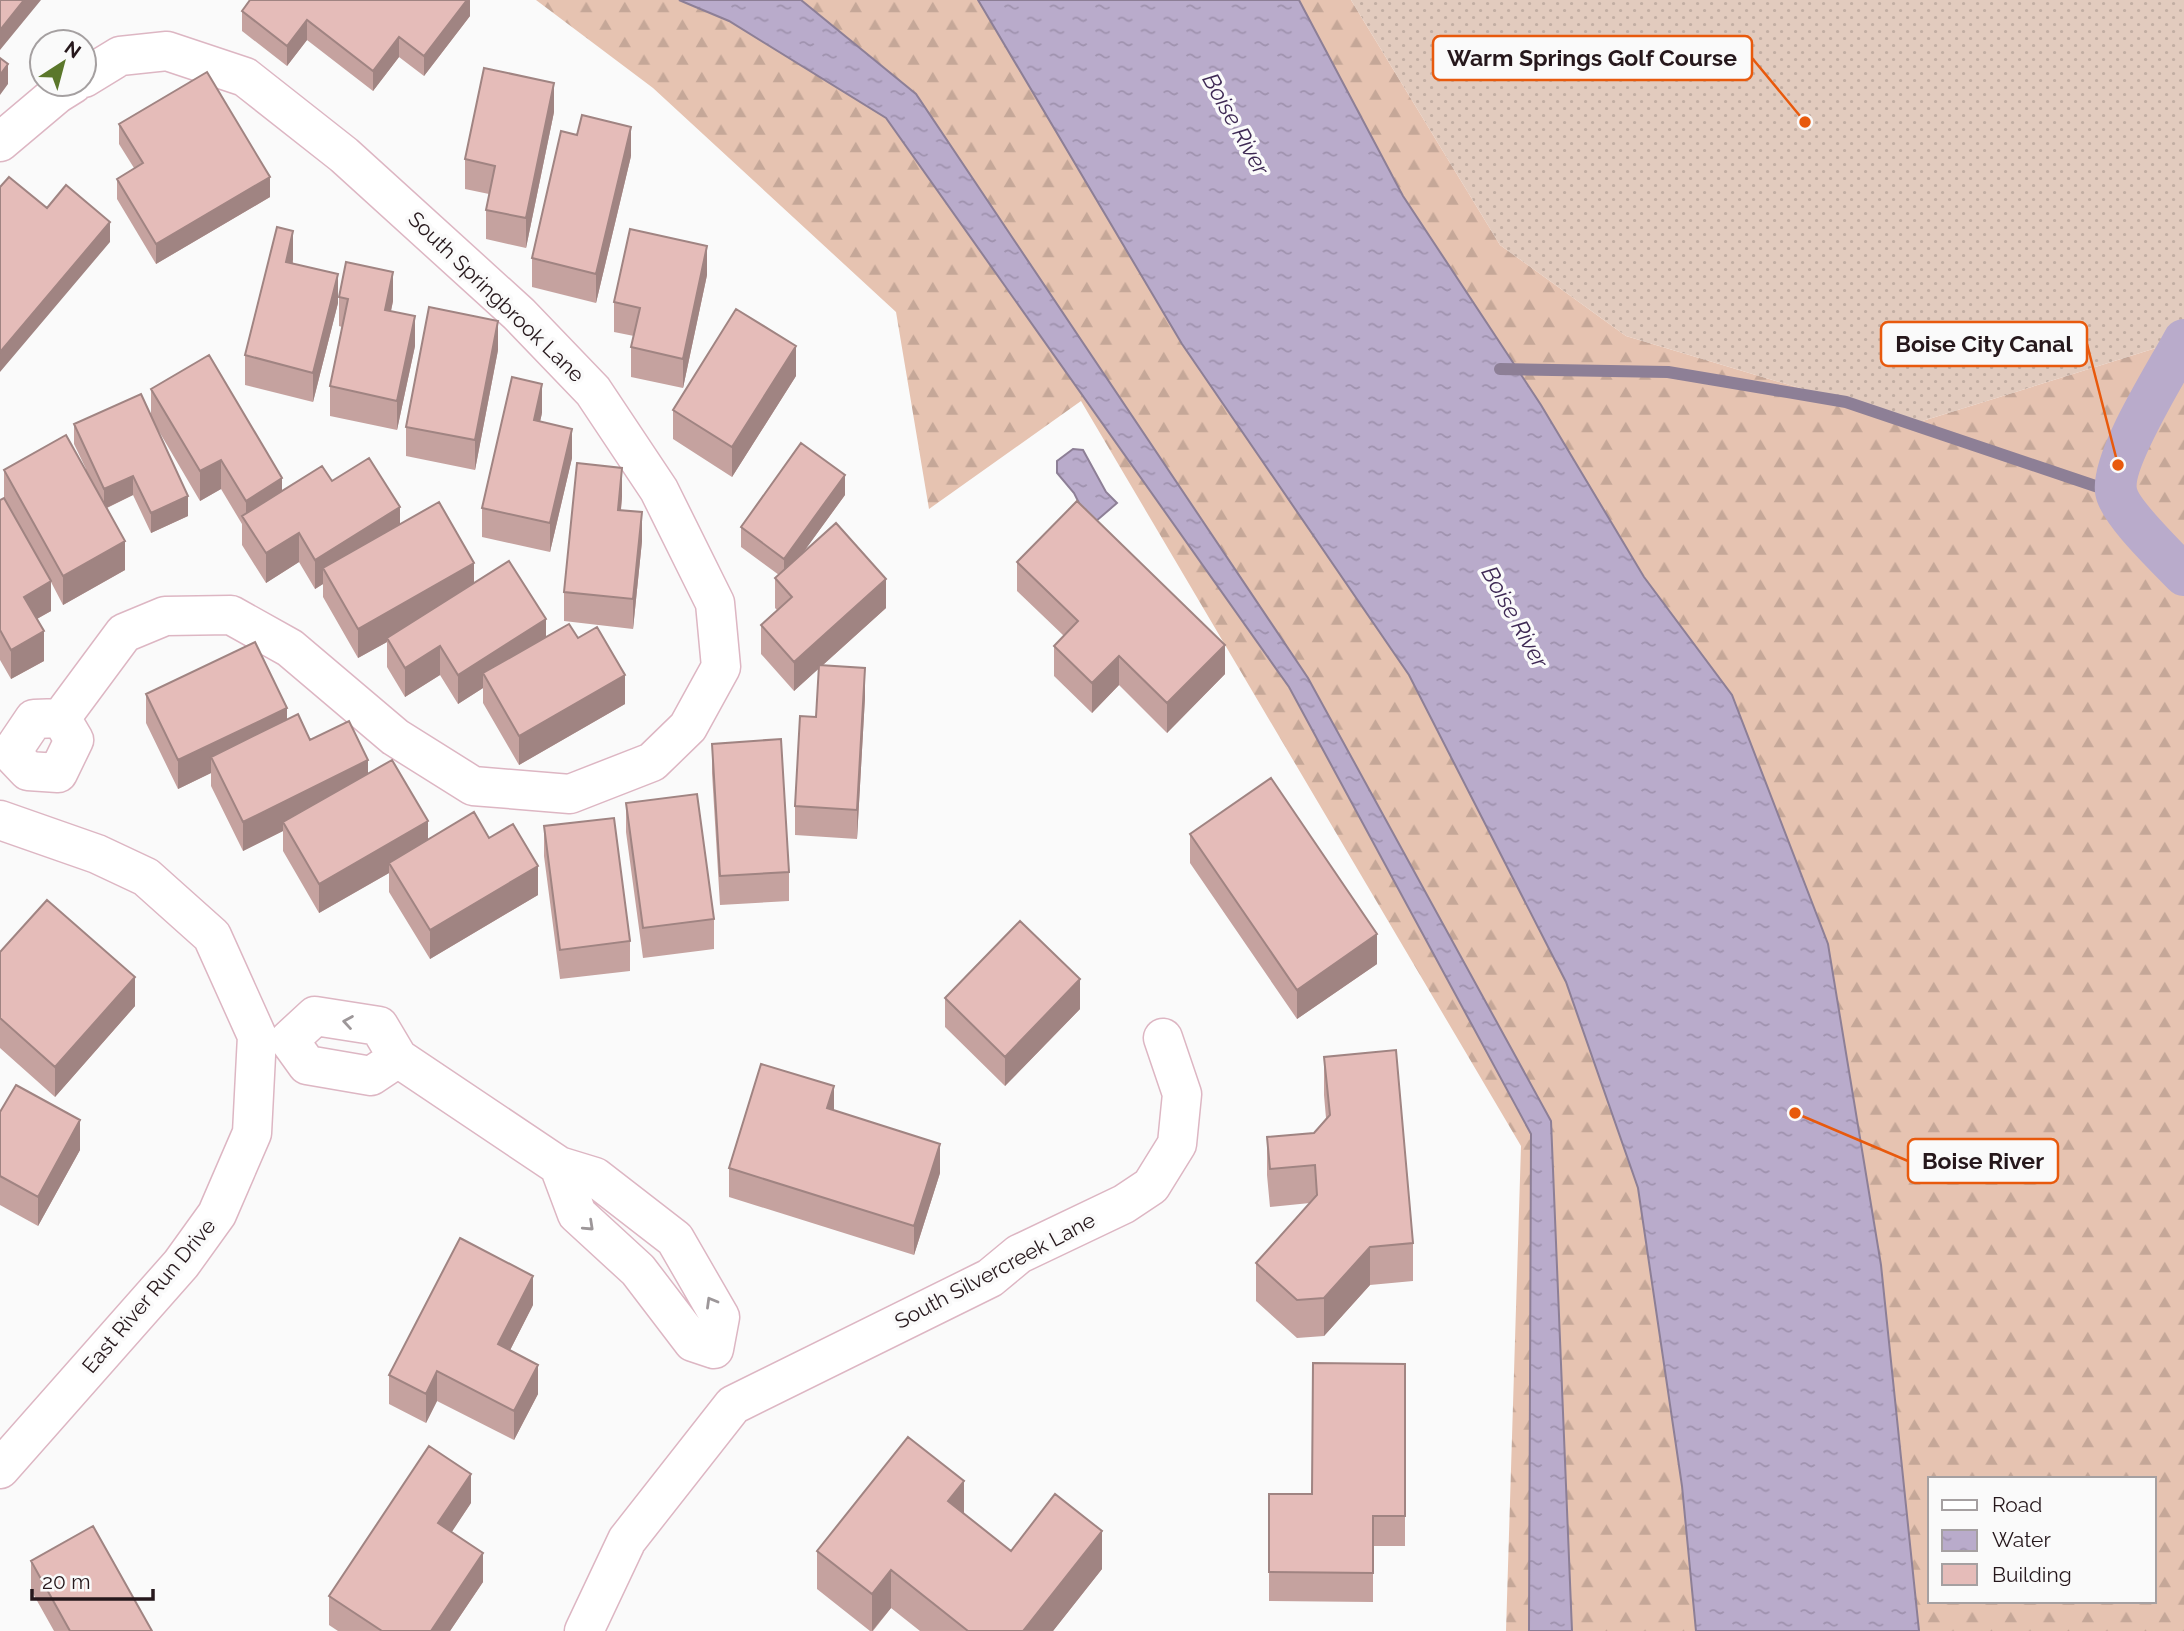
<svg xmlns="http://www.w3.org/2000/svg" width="2184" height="1631" font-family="Raleway,sans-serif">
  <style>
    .grass { fill: url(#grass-dots) }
    .forest { fill: url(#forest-firs); fill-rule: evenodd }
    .water { fill: url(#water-ripples); stroke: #8d7f96; stroke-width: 2 }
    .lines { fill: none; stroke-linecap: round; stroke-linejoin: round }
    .stream { stroke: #8d7f96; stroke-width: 12 }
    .canal { stroke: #b9abcb; stroke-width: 42 }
    .minor-casing { stroke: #ddb6c3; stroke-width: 41 }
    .minor { stroke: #fff; stroke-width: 38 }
    .wall { fill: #c5a29f }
    .shaded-wall { fill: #a08482 }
    .building { fill: #e5bcb9; stroke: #a08482; stroke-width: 2 }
    .oneway { stroke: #9d9799 }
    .labels { text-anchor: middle; stroke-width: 7; stroke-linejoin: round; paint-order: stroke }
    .street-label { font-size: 21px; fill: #26181c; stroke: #fafafa }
    .water-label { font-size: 23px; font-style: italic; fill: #3e2954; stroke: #fafafa }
    .leader { fill: none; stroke: #e8590c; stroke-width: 2.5 }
    .callout-dot { fill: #e8590c; stroke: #fafafa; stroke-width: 2.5 }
    .callout { fill: #fafafa; stroke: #e8590c; stroke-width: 2.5 }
    .callout-label { font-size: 23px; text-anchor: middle; font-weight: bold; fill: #26181c }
  </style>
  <defs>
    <pattern id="grass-dots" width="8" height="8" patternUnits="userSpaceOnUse" patternTransform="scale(1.75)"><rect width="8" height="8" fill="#e2cbbe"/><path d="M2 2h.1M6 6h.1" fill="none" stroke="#c2aea3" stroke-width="1.8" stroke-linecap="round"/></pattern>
    <pattern id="forest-firs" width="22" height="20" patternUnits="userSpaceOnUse" patternTransform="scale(1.75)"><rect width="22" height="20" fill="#e6c3b1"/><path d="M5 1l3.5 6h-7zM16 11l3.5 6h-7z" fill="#c5a798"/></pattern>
    <pattern id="water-ripples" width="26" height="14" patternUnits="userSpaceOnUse" patternTransform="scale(1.75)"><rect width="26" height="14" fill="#b9abcb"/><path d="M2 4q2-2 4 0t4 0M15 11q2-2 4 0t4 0" fill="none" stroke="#9f92ae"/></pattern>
  </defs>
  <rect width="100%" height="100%" fill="#fafafa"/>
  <!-- grass -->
  <path class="grass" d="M1351,0H2184V319L2172,343L1916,423L1626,336L1500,245Z"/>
  <!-- forest -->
  <path class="forest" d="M536,0H679L729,21L886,118L1289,687L1531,1134L1529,1631H1506L1521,1146L1081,401L929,509L896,312L653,88Z
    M801,0H978L1182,344L1409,675L1566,982L1638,1188L1682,1486L1696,1631H1572L1551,1121L1308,678Z
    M1299,0H1351L1500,245L1626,336L1916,423L2172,343L2184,319V1631H1919L1881,1265L1732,695L1644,577L1541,405L1403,196ZM1930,1479H2154V1601H1930Z"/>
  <!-- water -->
  <path class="water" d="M679,0H801L916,94L1308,678L1551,1121L1572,1631H1529L1531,1134L1289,687L886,118L729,21Z
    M978,0H1299L1403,196L1541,405L1644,577L1732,695L1828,944L1881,1265L1919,1631H1696L1682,1486L1638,1188L1566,982L1409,675L1182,344Z
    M1073,449L1083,450L1106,492L1117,503L1095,522L1088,521L1074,493L1057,473V461Z"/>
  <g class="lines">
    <!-- stream -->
    <path class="stream" d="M1500,369L1668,372L1846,402L2116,493"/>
    <!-- canal -->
    <path class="canal" d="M2184,340C2167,372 2111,459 2116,491C2119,512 2169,559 2184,575"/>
    <!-- minor casing -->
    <g class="minor-casing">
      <path id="minor" d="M0,142L57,94L73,84
        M61,718L124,633L165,616L231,615L290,648L395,737L473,786L570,794L652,762L688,727L721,667L715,603L659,490L593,391L519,314L344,155L245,77L167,51L120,56L84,78
        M61,718L74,740L58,773L28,771L11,753L34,719Z
        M0,820L97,854L146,877L212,936L257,1036L252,1133L217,1214L181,1264L0,1469
        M398,1058L371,1076L307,1065L289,1040L315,1016L379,1026L398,1058L559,1166L595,1177L675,1239L720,1317L714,1349L693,1342L638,1270L577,1214L559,1166
        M584,1631L627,1540L733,1405L990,1278L1019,1254L1124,1204L1151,1186L1177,1144L1182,1094L1163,1038"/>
    </g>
    <!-- minor -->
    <use href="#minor" class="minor"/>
  </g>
  <!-- wall -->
  <path class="wall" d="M470,0V16L424,76L399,57L373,91L307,40L287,66L242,31V11Z
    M554,112L526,248L486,239V210L489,194L465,189V159Z
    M119,124L270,197L156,264L117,199V179L134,168L119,144Z
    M631,156L596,303L532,287V258Z
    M293,260V263L338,303L313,402L245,385V355Z
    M707,275L683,388L631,377V347L634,336L614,332V302Z
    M339,297L393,301L391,311L415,346L397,430L330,416V386L342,327L339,326Z
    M498,350L475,470L406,456V427Z
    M796,376L732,477L673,439V410Z
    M151,389L282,491L332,481L400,524L474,583L546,637L578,638L625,704L519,765L483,703V688L458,704L440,675L405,697L387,667V642L358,658L323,597V584L315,589L299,562L266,583L242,545V524L221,489L200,501L157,428L188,516L151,533L133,495L107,508L125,570L63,605L51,582V611L37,619L44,661L11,679L0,660V500L4,498V470L86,469L74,444V424L151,416Z
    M542,413L540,421L572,458L550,552L482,537V508Z
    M845,495L801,555L886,608L823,665L865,697L857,839L795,835V806L816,717L819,668L794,691L761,654V625L777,610L775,608V578L779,575L741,547V527Z
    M622,497L621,510L642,541L633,629L564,621V592Z
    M1017,562L1225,674L1167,733L1119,685L1092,713L1054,676V646L1064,636L1017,591Z
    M146,694L287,720L310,740L368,773L428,840L489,838L538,895L430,959L389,892V873L319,913L283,851V831L243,851L211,786V773L178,789L146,723Z
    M712,744L789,872V901L720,905L712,773Z
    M626,803L714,919V949L643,958L626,832Z
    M544,826L630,941V971L560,979L544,856Z
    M1190,834L1377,964L1297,1019L1190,863Z
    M0,952L135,1006L55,1097L0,1048Z
    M945,998L1080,1009L1005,1086L945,1027Z
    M1324,1057L1413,1243V1281L1370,1285L1324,1336L1297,1338L1256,1301V1263L1310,1203L1270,1207L1267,1175V1137L1314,1133L1326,1118L1324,1095Z
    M0,1112L80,1150L38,1226L0,1205Z
    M729,1168L940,1173L914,1255L729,1197Z
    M533,1305L510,1350L538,1394L514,1440L437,1401L426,1423L389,1404V1375Z
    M1405,1364V1546H1373V1602L1269,1601V1494H1312Z
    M471,1503L451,1532L483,1582L450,1631H338L329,1625V1596Z
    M964,1514L1011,1551L1102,1569L1053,1631H920L891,1608L873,1631H870L817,1589V1551Z
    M31,1561L152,1631H54L31,1590Z"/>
  <!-- shaded-wall -->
  <path class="shaded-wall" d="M24,0H41L0,50V30Z
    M467,0H470V16L424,76V56Z
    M307,20V40L287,66V46Z
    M399,37V57L373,91V71Z
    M8,64V84L0,95V75Z
    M554,83V112L526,248V218Z
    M631,127V156L596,303V274Z
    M270,177V197L156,264V244Z
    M110,222V242L0,372V352Z
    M293,231V260L286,291V262Z
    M707,246V275L683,388V359Z
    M393,272V301L385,339V310Z
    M338,274V303L313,402V373Z
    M415,316V346L397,430V401Z
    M498,321V350L475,470V440Z
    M796,346V376L732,477V447Z
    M542,384V413L534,449V420Z
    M572,429V458L550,552V523Z
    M221,460V489L200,501V471Z
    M622,468V497L618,539V510Z
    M845,475V495L784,579V559Z
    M133,476V495L104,509V489Z
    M282,478V507L246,522V501Z
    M188,496V516L151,533V513Z
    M400,507V536L323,568V584L315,589V560Z
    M642,512V541L633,629V599Z
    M299,533V562L266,583V553Z
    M125,541V570L63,605V576Z
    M474,563V593L387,638V642L358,658V629Z
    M886,579V608L794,691V662Z
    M51,581V611L24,626V597Z
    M546,619V648L483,673V688L458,704V675Z
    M44,631V661L11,679V650Z
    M1225,645V674L1167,733V703Z
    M440,646V675L405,697V668Z
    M1119,656V685L1092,713V683Z
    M865,668V697L857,839V810Z
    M625,675V704L519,765V736Z
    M287,708V737L211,757V773L178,789V760Z
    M368,760V789L283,822V831L243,851V822Z
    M428,821V851L389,863V873L319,913V884Z
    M538,866V895L430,959V930Z
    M1377,934V964L1297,1019V990Z
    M135,977V1006L55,1097V1067Z
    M1080,979V1009L1005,1086V1057Z
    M834,1086V1115L827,1108Z
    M80,1120V1150L38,1226V1197Z
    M940,1144V1173L914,1255V1226Z
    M1370,1247V1285L1324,1336V1298Z
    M533,1276V1305L498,1374V1344Z
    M538,1365V1394L514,1440V1411Z
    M437,1371V1401L426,1423V1394Z
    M471,1474V1503L438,1553V1523Z
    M964,1481V1518L948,1501Z
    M1102,1531V1569L1053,1631H1023Z
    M483,1553V1582L450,1631H431Z
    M891,1570V1608L872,1631V1594Z"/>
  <!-- building -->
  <path class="building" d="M0,0H24L0,30Z
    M250,0H467L424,56L399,37L373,71L307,20L287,46L242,11Z
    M0,58L8,64L0,75Z
    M484,68L554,83L526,218L486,210L495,166L465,159Z
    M207,72L270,177L156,244L117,179L143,163L119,124Z
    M582,115L631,127L596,274L532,258L561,131L577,135Z
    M9,177L47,208L66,185L110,222L0,352V187Z
    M277,227L293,231L286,262L338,274L313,373L245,355Z
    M630,229L707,246L683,359L631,347L640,308L614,302Z
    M346,262L393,272L385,310L415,316L397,401L330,386L348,299L339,297Z
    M429,307L498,321L475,440L406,427Z
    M736,309L796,346L732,447L673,410Z
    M209,355L282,478L246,501L221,460L200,471L151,389Z
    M512,377L542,384L534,420L572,429L550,523L482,508Z
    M141,394L188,496L151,513L133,476L104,489L74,424Z
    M66,435L125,541L63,576L4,470Z
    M801,443L845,475L784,559L741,527Z
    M369,458L400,507L315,560L299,533L266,553L242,516L322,466L332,481Z
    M577,463L622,468L618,510L642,512L633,599L564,592Z
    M4,498L51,581L24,597L44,631L11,650L0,630V500Z
    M1077,501L1225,645L1167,703L1119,656L1092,683L1054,646L1078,621L1017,562Z
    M439,502L474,563L358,629L323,568Z
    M836,523L886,579L794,662L761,625L792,597L775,578Z
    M509,561L546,619L458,675L440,646L405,668L387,638Z
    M569,624L578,638L597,627L625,675L519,736L483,673Z
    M255,642L287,708L178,760L146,694Z
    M819,665L865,668L857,810L795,806L800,716L816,717Z
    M298,714L310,740L349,721L368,760L243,822L211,757Z
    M781,739L789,872L720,876L712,744Z
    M392,760L428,821L319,884L283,822Z
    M1271,778L1377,934L1297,990L1190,834Z
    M697,794L714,919L643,928L626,803Z
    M474,812L489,838L513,824L538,866L430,930L389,863Z
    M614,818L630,941L560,950L544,826Z
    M47,900L135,977L55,1067L0,1018V952Z
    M1020,921L1080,979L1005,1057L945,998Z
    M1396,1050L1413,1243L1370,1247L1324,1298L1297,1300L1256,1263L1317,1195L1315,1165L1270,1169L1267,1137L1314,1133L1330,1115L1324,1057Z
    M761,1064L834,1086L827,1108L940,1144L914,1226L729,1168Z
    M16,1085L80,1120L38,1197L0,1176V1112Z
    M460,1238L533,1276L498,1344L538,1365L514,1411L437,1371L426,1394L389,1375Z
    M1313,1363L1405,1364V1516H1373V1573L1269,1572V1494H1312Z
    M908,1437L964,1481L948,1501L1011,1551L1055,1494L1102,1531L1023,1631H968L891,1570L872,1594L817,1551Z
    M429,1446L471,1474L438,1523L483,1553L431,1631H382L329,1596Z
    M93,1526L152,1631H70L31,1561Z"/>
  <!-- one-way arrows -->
  <defs><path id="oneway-chevron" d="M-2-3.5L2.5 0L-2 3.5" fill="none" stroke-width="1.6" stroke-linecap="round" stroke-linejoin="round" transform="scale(1.75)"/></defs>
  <g class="oneway">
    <use href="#oneway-chevron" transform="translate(348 1022) rotate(-171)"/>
    <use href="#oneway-chevron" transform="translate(589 1226) rotate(43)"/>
    <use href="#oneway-chevron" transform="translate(711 1302) rotate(-120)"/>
  </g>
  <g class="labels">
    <!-- street labels -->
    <g class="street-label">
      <text transform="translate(496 297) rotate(44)" y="7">South Springbrook Lane</text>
      <text transform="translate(995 1271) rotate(-28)" y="7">South Silvercreek Lane</text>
      <text transform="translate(149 1296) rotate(-50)" y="7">East River Run Drive</text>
    </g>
    <!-- water labels -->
    <g class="water-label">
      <text transform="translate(1236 124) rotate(61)" y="8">Boise River</text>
      <text transform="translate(1515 617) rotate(61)" y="8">Boise River</text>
    </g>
  </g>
  <!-- callouts -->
  <path class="leader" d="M1805 122L1752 58M2118 465L2087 344M1795 1113L1908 1161"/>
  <g class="callout-dot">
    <circle cx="1805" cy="122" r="7"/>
    <circle cx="2118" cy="465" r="7"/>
    <circle cx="1795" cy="1113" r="7"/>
  </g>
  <g class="callout">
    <rect x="1433" y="36" width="319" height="44" rx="7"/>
    <rect x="1881" y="322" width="206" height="44" rx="7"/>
    <rect x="1908" y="1139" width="150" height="44" rx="7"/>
  </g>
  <g class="callout-label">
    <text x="1592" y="66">Warm Springs Golf Course</text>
    <text x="1984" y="352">Boise City Canal</text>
    <text x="1983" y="1169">Boise River</text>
  </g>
  <!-- legend -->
  <rect x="1928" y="1477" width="228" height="126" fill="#fafafa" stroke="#a5a0a1" stroke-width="2"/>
  <rect x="1942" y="1500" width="35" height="10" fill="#ffffff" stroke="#a5a0a1" stroke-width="2"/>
  <text x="1992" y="1512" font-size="21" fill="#26181c">Road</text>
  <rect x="1942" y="1530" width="35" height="21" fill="url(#water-ripples)" stroke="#a5a0a1" stroke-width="2"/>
  <text x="1992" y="1547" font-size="21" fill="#26181c">Water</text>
  <rect x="1942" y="1564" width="35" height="21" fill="#e5bcb9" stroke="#a5a0a1" stroke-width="2"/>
  <text x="1992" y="1582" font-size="21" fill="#26181c">Building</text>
  <!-- north arrow -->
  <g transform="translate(63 63) rotate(36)"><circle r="33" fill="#fafafa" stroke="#a5a0a1" stroke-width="2"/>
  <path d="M0-5L12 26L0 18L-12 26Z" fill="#5b772b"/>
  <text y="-10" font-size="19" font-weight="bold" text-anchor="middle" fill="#26181c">N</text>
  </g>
  <!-- scale -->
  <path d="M32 1589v10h121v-10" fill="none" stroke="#26181c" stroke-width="3.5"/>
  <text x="42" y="1589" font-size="21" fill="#26181c" stroke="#fafafa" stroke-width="5" paint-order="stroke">20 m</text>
</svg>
